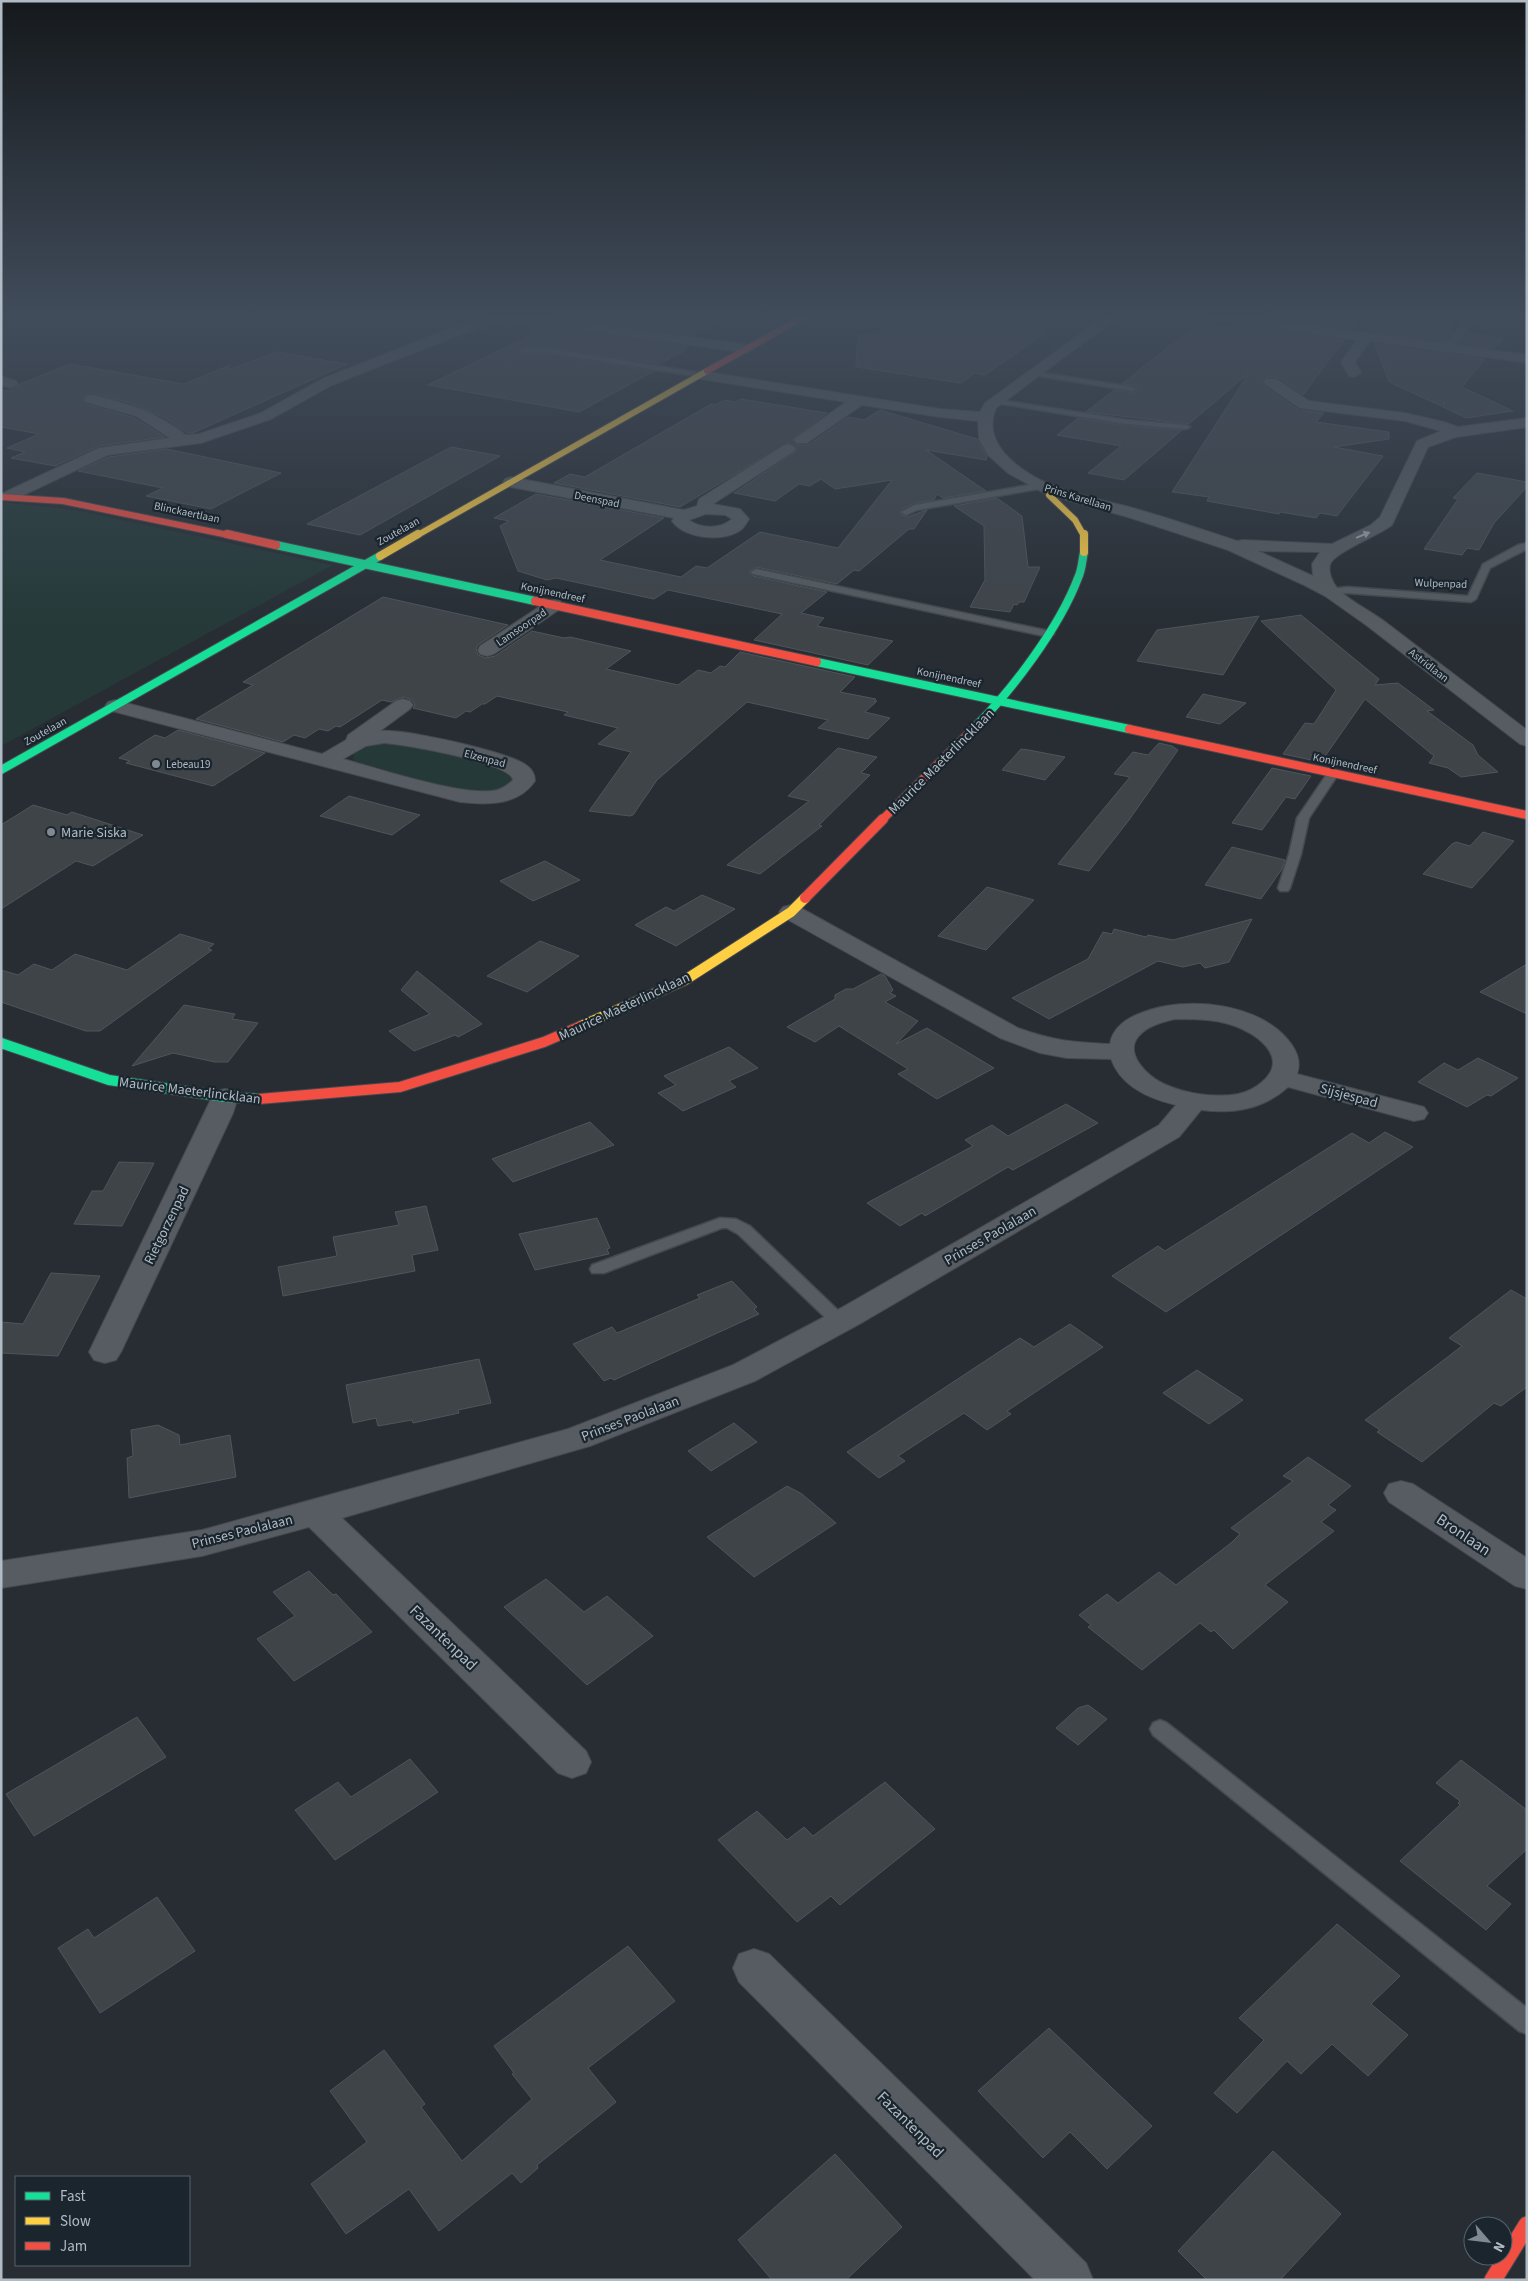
<svg xmlns="http://www.w3.org/2000/svg" width="1528" height="2281" font-family="'Source Sans 3',sans-serif">
  <style>
    .green { fill: #243938 }
    .building { fill: #3f4449; stroke: #4e555b }
    .lines { fill: none; stroke-linecap: round; stroke-linejoin: round }
    .lane-casing { stroke: #44494e; stroke-width: 3 }
    .street-casing { stroke: #44494e; stroke-width: 2 }
    .fast-far1-casing { stroke: #44494e; stroke-width: 10 }
    .fast-casing { stroke: #44494e; stroke-width: 12 }
    .slow-far2-casing { stroke: #44494e; stroke-width: 8 }
    .slow-far1-casing { stroke: #44494e; stroke-width: 10 }
    .slow-casing { stroke: #44494e; stroke-width: 12 }
    .jam-far3-casing { stroke: #44494e; stroke-width: 8 }
    .jam-far2-casing { stroke: #44494e; stroke-width: 10 }
    .jam-far1-casing { stroke: #44494e; stroke-width: 12 }
    .jam-casing { stroke: #44494e; stroke-width: 19 }
    .lane { fill: #565c61; fill-rule: evenodd }
    .street { fill: #565c61; fill-rule: evenodd }
    .fast-far1 { stroke: #16e098; stroke-width: 8 }
    .fast { stroke: #16e098; stroke-width: 10 }
    .slow-far2 { stroke: #ffcf43; stroke-width: 6 }
    .slow-far1 { stroke: #ffcf43; stroke-width: 8 }
    .slow { stroke: #ffcf43; stroke-width: 10 }
    .jam-far3 { stroke: #f24e42; stroke-width: 6 }
    .jam-far2 { stroke: #f24e42; stroke-width: 8 }
    .jam-far1 { stroke: #f24e42; stroke-width: 10 }
    .jam { stroke: #f24e42; stroke-width: 17 }
    .oneway { fill: #9aa3ac }
    .poi-dot { fill: #808992; stroke: #1a252d; stroke-width: 2 }
    .labels { text-anchor: middle; stroke-width: 4.5; stroke-linejoin: round; paint-order: stroke }
    .far-street-label { font-size: 11px; fill: #b0bbc5; stroke: #1a252d }
    .far-poi-label { font-size: 11px; fill: #b0bbc5; stroke: #1a252d; text-anchor: start }
    .street-label { font-size: 14px; fill: #b0bbc5; stroke: #1a252d }
    .poi-label { font-size: 14px; fill: #b0bbc5; stroke: #1a252d; text-anchor: start }
    .near-street-label { font-size: 16px; fill: #b0bbc5; stroke: #1a252d }
  </style>
  <rect width="100%" height="100%" fill="#272d33"/>
  <!-- green -->
  <path class="green" d="M1,502L74,510L333,565L1,746Z
    M399,741L505,768L517,780L504,791L471,793L362,765L354,761L353,754C366,741 381,742 399,741Z"/>
  <!-- building -->
  <path class="building" d="M545,315H732L693,335Z
    M917,315H957L1044,327L1041,330H1045L1040,334L1043,335L985,375L975,373L961,383L856,367L858,335H874L899,320L906,321Z
    M1327,315H1363L1352,329L1316,324Z
    M1424,315H1457L1451,324H1454L1448,331L1454,332L1446,342L1371,332L1365,317L1416,323Z
    M529,324L686,346V350L659,364L545,346L524,347L519,349L518,352L524,355L545,354L654,371L579,412L428,385L533,334Z
    M1200,325L1223,328L1234,325L1344,340L1303,395L1277,377H1266L1262,381L1265,387L1299,410L1324,413L1316,422L1389,432V439L1334,447L1383,456L1337,516L1320,513L1316,518L1280,512L1279,514L1207,501L1209,497L1172,492L1249,373L1189,424L1086,412L1114,390L1132,393L1137,391L1138,388L1133,385L1122,384L1177,340Z
    M1466,333L1503,338L1494,349L1458,344Z
    M1375,344L1485,359L1462,387L1513,411L1466,418L1443,407L1445,401L1441,406L1389,382Z
    M277,352L347,364L193,433H187L165,418L130,403L91,393L86,394L82,398L86,404L135,418L165,437L99,446L55,466L11,458L25,452L7,448L39,434L1,427V391L12,390L20,384L70,364L184,384L230,365L228,370Z
    M741,399L827,413L793,439L797,445H808L848,417L864,420L880,410L977,439L987,456L986,460L926,450L986,491L943,498L937,494L934,500L915,503L900,510V514L907,517L927,510L914,529H909L859,571L854,570L837,584L756,567L749,572L753,576L827,592L801,613L824,618L817,626L893,641L868,665L754,640L782,614L668,590L654,599L556,578L547,580L518,571L500,526L509,521L494,518L536,494L664,518L600,560L681,577L696,566L707,568L760,532L838,548L892,480L835,489L821,479L810,486L799,484L775,501L734,493L794,453L797,448L789,442L680,507L554,483L570,474L585,477L711,404L715,405L724,400L736,402Z
    M1078,418L1127,426L1182,430L1124,480L1088,473L1121,446L1057,435Z
    M451,447L500,456L360,535L307,524Z
    M167,449L281,473L211,509L146,496L163,488L78,471L109,457Z
    M1477,473L1527,482V487L1494,523L1479,550L1467,548L1462,555L1424,549L1458,499L1453,498Z
    M997,498L1022,516L1028,567H1040L1024,602H1019L1017,605L1014,604L1010,612L970,607L985,580L984,526L954,506Z
    M383,597L508,625L478,645L476,649L478,655L486,658L495,656L532,631L564,638L570,637L631,651L606,669L678,685L698,670L711,673L720,666L725,667L740,652L855,677L840,692L876,699L874,701H877L865,712L890,718L868,739L818,728L828,720L747,702L657,780L633,815L630,816L589,811L631,752L598,744L618,728L564,715L568,712L497,696L485,704H482L470,712L466,711L456,718L413,708L415,705L412,700L404,697L391,702L382,700L340,727L336,726L328,731L319,729L305,738L294,735L283,742L196,719L253,685L243,682Z
    M1301,615L1379,679L1375,685L1398,683L1434,710L1427,711L1473,745L1478,755L1498,772L1461,777L1448,768L1429,763L1434,756L1365,699L1321,762L1283,754L1305,723L1314,724L1336,690L1261,621Z
    M1259,616L1223,675L1137,661L1157,630Z
    M1203,694L1246,703L1220,724L1186,717Z
    M178,730L265,753L213,786L126,763L130,761L119,758L155,735L165,738Z
    M1159,743L1172,746L1178,750L1129,820L1089,871L1058,864L1130,777L1114,774L1133,752L1148,755Z
    M838,748L877,757L861,773L870,775L819,825L822,826L760,874L727,865L809,801L788,796Z
    M1021,749L1029,750L1065,757L1045,780L1002,770Z
    M1272,768L1311,776L1295,799L1286,797L1262,830L1232,823Z
    M349,796L420,815L392,835L320,816Z
    M33,805L67,815L72,812L143,835L93,866L76,861L1,909V825Z
    M1483,832L1514,841L1472,888L1423,874L1452,844L1456,842L1470,846Z
    M1232,847L1285,860L1282,869L1261,899L1205,885Z
    M545,861L580,880L533,901L500,881Z
    M987,887L1034,900L986,950L938,936Z
    M702,895L735,909L676,946L635,925L666,907L674,911Z
    M1252,919L1229,962L1205,968L1200,963L1183,967L1158,961L1049,1019L1012,998L1088,959L1103,932L1112,934L1114,929L1146,937L1148,935L1173,940Z
    M180,934L214,944L208,949L212,950L100,1031H86L1,1002V970L18,975L34,964L52,970L75,954L127,970Z
    M540,941L579,956L527,992L487,976Z
    M1527,964V1014L1480,992Z
    M417,971L482,1024L458,1037L455,1035L414,1051L389,1031L430,1014L401,990Z
    M881,974L885,976L893,990L890,993L896,996L885,1002L918,1021L896,1044L927,1028L994,1068L937,1099L898,1074L908,1069L839,1026L815,1042L787,1027L835,999V995L846,989H853Z
    M184,1005L235,1014L232,1019L258,1023L228,1062H215L173,1053L132,1066Z
    M729,1047L758,1068L729,1081L736,1087L683,1111L658,1093L676,1085L664,1076Z
    M1478,1058L1518,1078L1491,1096L1487,1095L1467,1107L1418,1082L1444,1063L1458,1070Z
    M1066,1104L1098,1123L1013,1170L1008,1167L925,1216L922,1213L900,1226L867,1203L973,1146L965,1140L992,1125L1008,1136Z
    M590,1122L614,1145L513,1182L492,1159Z
    M1385,1132L1413,1147L1166,1312L1112,1276L1158,1246L1165,1251L1352,1133L1369,1143Z
    M119,1162L154,1163L122,1226L74,1224L92,1191H103Z
    M426,1206L438,1250L412,1255L415,1271L283,1296L278,1267L337,1256L333,1237L399,1225L395,1212Z
    M597,1218L610,1248L607,1249L609,1254L535,1270L519,1234Z
    M51,1273L100,1276L58,1356L1,1353V1322L23,1324Z
    M732,1281L757,1307L754,1309L759,1314L614,1380L611,1378L604,1381L573,1344L612,1327L617,1333L700,1298L697,1295Z
    M1511,1290L1527,1299V1387L1501,1406L1494,1403L1422,1462L1377,1432L1380,1430L1365,1420L1462,1346L1449,1338Z
    M1070,1324L1103,1347L1007,1411L1011,1414L987,1430L964,1413L898,1456L905,1461L879,1478L847,1452L1020,1338L1034,1347Z
    M479,1359L491,1403L458,1410L459,1413L413,1423L412,1420L378,1426L376,1418L353,1423L346,1385Z
    M1197,1370L1243,1400L1209,1424L1163,1393Z
    M734,1423L757,1442L711,1471L688,1451Z
    M158,1425L179,1435L180,1445L230,1435L236,1477L129,1498L127,1458L133,1456L131,1430Z
    M1308,1457L1351,1486L1328,1505L1336,1510L1321,1522L1334,1531L1265,1585L1288,1602L1233,1649L1214,1630L1211,1632L1200,1623L1142,1670L1088,1627L1091,1625L1079,1615L1107,1594L1118,1603L1159,1572L1176,1585L1231,1543L1240,1534L1231,1528L1293,1481L1283,1476Z
    M787,1486L802,1494L836,1523L754,1577L707,1537Z
    M309,1571L333,1595L336,1594L372,1632L294,1681L257,1639L295,1616L273,1592Z
    M546,1579L584,1612L607,1596L653,1636L587,1685L504,1607Z
    M1088,1705L1107,1719L1078,1745L1056,1728L1078,1708Z
    M137,1717L166,1757L34,1836L6,1794Z
    M410,1759L438,1792L335,1860L295,1810L338,1782L351,1797Z
    M1461,1760L1527,1810V1849L1487,1886L1511,1904L1486,1930L1400,1861L1460,1805L1458,1803L1460,1801L1436,1783Z
    M885,1782L935,1829L840,1905L831,1896L797,1922L718,1840L757,1811L787,1840L804,1827L813,1836Z
    M157,1897L195,1951L100,2013L58,1948L88,1929L94,1938Z
    M1337,1924L1400,1976L1371,2004L1408,2035L1368,2076L1332,2044L1301,2074L1287,2061L1237,2113L1214,2093L1264,2040L1239,2018Z
    M628,1946L675,2001L588,2068L616,2102L537,2165L538,2168L521,2183L512,2173L439,2231L409,2189L346,2234L311,2184L367,2142L330,2091L384,2050L425,2104L421,2107L462,2161L532,2099L512,2074L514,2073L494,2046Z
    M1049,2028L1152,2126L1107,2169L1070,2132L1043,2158L978,2091Z
    M1273,2151L1341,2214L1280,2280H1207L1178,2251Z
    M835,2154L902,2227L846,2280H772L738,2240Z"/>
  <g class="lines">
    <!-- lane casing -->
    <g class="lane-casing">
      <path id="lane" d="M1469,316L1476,318L1451,350H1445V346Z
        M545,348L701,373L705,375L701,377L545,352L524,353L520,351L524,349Z
        M1030,371L1132,387L1136,389L1132,391L1033,375H1030Z
        M993,399L1127,420L1186,425L1190,427L1186,429L1127,424L996,403H993Z
        M1041,483L1044,484V488L917,510L906,515L901,512L915,505Z
        M1527,543V549L1490,568L1476,599L1471,602L1347,593L1331,595L1326,592L1331,589L1347,587L1468,596L1483,564L1518,545Z
        M756,569L1049,631L1054,634L1049,637L753,574L751,572Z
        M1333,770L1339,773L1309,818L1301,854L1290,888L1288,891H1280L1278,888L1289,854L1297,818L1329,771Z
        M720,1218L736,1219L750,1226L846,1318L848,1322L846,1326L840,1328L834,1326L738,1234L727,1228H722L604,1273H592L590,1269L592,1265Z
        M1160,1720L1167,1723L1527,2008V2034L1519,2031L1153,1735L1150,1729L1153,1723Z"/>
    </g>
    <!-- street casing -->
    <g class="street-casing">
      <path id="street" d="M494,315H533L747,345L754,349L747,353L508,319L456,336L332,385L271,419L201,443L108,455L13,500H1V494L99,448L170,438L136,416L86,402L84,399L86,396L91,395C127,403 157,412 186,435L199,434L261,413L322,379L446,330Z
        M1106,315H1121L996,408C979,447 1028,477 1059,488C1086,498 1115,502 1143,511C1175,520 1206,531 1237,541L1243,540L1332,544L1371,525L1380,517L1417,441L1441,431L1405,421L1300,408L1266,385L1264,382L1266,379H1276L1309,401L1405,413L1444,422L1458,427L1527,418V427L1456,437L1428,447L1392,525C1380,535 1332,553 1330,565C1328,573 1333,583 1338,589C1352,603 1373,612 1388,624C1434,659 1481,695 1527,730V746L1520,744L1366,625L1325,596L1306,586L1228,550L1131,518L1046,494L1008,473L988,455L979,439L978,421L940,417L862,405L807,443H797L794,440L797,437L846,402L701,379L694,375L701,371L940,409L980,412L985,403ZM1258,551L1320,552L1312,564L1313,576Z
        M1201,315H1235L1527,355V363L1370,341L1355,362L1361,373L1354,377L1349,376L1341,362L1357,340L1208,319Z
        M1,376L16,381L18,384L11,388L1,385Z
        M788,444L793,446L796,449L793,452L713,504L740,509L749,519C747,522 745,526 742,529C725,543 684,539 672,521L674,518L511,487L505,485L503,482L505,479L511,477L684,510L697,506L699,499L783,446ZM706,514L725,515L732,519C721,529 701,529 689,520Z
        M554,600L560,601L563,605L560,609L494,654L487,656L480,654L478,650L480,646L548,601Z
        M403,699L410,701L413,705L410,709L380,731C402,728 509,752 526,765C532,769 535,774 535,781C518,806 487,805 460,802L108,710L105,706L108,702L115,700L322,754L346,740L348,735L396,701ZM384,743C403,744 511,763 513,780C509,784 503,788 497,790C467,798 377,768 343,759L366,746Z
        M791,905L799,907L1018,1028C1054,1041 1072,1042 1110,1044C1112,1028 1127,1018 1141,1013C1186,995 1262,1002 1292,1045C1298,1054 1301,1063 1297,1074L1424,1107L1428,1113L1424,1119L1414,1121L1288,1087C1264,1109 1232,1114 1201,1110L1179,1137L863,1322L755,1381L590,1446L342,1518L586,1751L591,1762L586,1773L572,1778L558,1773L309,1527L202,1556L1,1588V1561L202,1530L568,1429L733,1365L841,1308L1159,1125L1176,1105C1150,1099 1121,1087 1111,1059L1067,1058L1040,1053L1000,1038L783,917L779,912L783,907ZM1175,1019C1198,1019 1221,1019 1242,1029C1264,1039 1287,1061 1262,1082C1255,1088 1247,1092 1238,1094C1214,1098 1186,1094 1164,1084C1149,1077 1124,1055 1138,1037C1146,1026 1163,1022 1175,1019Z
        M225,1089L234,1091L238,1097L233,1113L121,1352L116,1360L105,1363L94,1360L89,1352L212,1097L216,1091Z
        M1401,1481L1413,1484L1527,1558V1589L1515,1586L1389,1502L1384,1493L1389,1484Z
        M754,1949L769,1954L1086,2263L1093,2280H1035L739,1982L733,1968L739,1954Z"/>
    </g>
    <!-- fast-far1 casing -->
    <g class="fast-far1-casing">
      <path id="fast-far1" d="M276,545L535,601
        M817,662L1129,729
        M975,727C1012,690 1059,628 1078,578C1082,570 1082,561 1084,552
        M1,770L380,556"/>
    </g>
    <!-- fast casing -->
    <g class="fast-casing">
      <path id="fast" d="M1,1043L109,1080L225,1097L259,1099"/>
    </g>
    <!-- slow-far2 casing -->
    <g class="slow-far2-casing">
      <path id="slow-far2" d="M1052,491L1049,495L1075,520L1084,536
        M416,536L707,371"/>
    </g>
    <!-- slow-far1 casing -->
    <g class="slow-far1-casing">
      <path id="slow-far1" d="M1084,534V552
        M380,556L418,534"/>
    </g>
    <!-- slow casing -->
    <g class="slow-casing">
      <path id="slow" d="M581,1026L685,980L791,912L805,898"/>
    </g>
    <!-- jam-far3 casing -->
    <g class="jam-far3-casing">
      <path id="jam-far3" d="M707,371L807,315
        M1,497L63,501L233,536"/>
    </g>
    <!-- jam-far2 casing -->
    <g class="jam-far2-casing">
      <path id="jam-far2" d="M227,534L276,545
        M535,601L817,662
        M1129,729L1527,815
        M882,820L975,727"/>
    </g>
    <!-- jam-far1 casing -->
    <g class="jam-far1-casing">
      <path id="jam-far1" d="M805,898L883,819
        M259,1099L400,1087L544,1042L581,1026"/>
    </g>
    <!-- jam casing -->
    <g class="jam-casing">
      <path id="jam" d="M1493,2280L1527,2225"/>
    </g>
    <!-- lane -->
    <use href="#lane" class="lane"/>
    <!-- street -->
    <use href="#street" class="street"/>
    <!-- fast-far1 -->
    <use href="#fast-far1" class="fast-far1"/>
    <!-- fast -->
    <use href="#fast" class="fast"/>
    <!-- slow-far2 -->
    <use href="#slow-far2" class="slow-far2"/>
    <!-- slow-far1 -->
    <use href="#slow-far1" class="slow-far1"/>
    <!-- slow -->
    <use href="#slow" class="slow"/>
    <!-- jam-far3 -->
    <use href="#jam-far3" class="jam-far3"/>
    <!-- jam-far2 -->
    <use href="#jam-far2" class="jam-far2"/>
    <!-- jam-far1 -->
    <use href="#jam-far1" class="jam-far1"/>
    <!-- jam -->
    <use href="#jam" class="jam"/>
  </g>
  <!-- one-way arrows -->
  <defs><path id="oneway-solid" d="M-6-.8H1V-3.2L6.5 0L1 3.2V.8H-6Z" transform="scale(1.25)"/></defs>
  <use class="oneway" href="#oneway-solid" transform="translate(1363 535) rotate(-22)"/>
  <!-- sky -->
  <linearGradient id="sky" x2="0" y2="1"><stop stop-color="#15191c"/><stop offset="0.5" stop-color="#414c5b"/><stop offset="1" stop-color="#414c5b" stop-opacity="0"/></linearGradient>
  <rect width="1528" height="634" fill="url(#sky)"/>
  <!-- markers -->
  <g class="poi-dot">
    <circle cx="156" cy="764" r="5"/>
    <circle cx="51" cy="832" r="5"/>
  </g>
  <g class="labels">
    <!-- far-street labels -->
    <g class="far-street-label">
      <text transform="translate(1078 497) rotate(17)" y="4">Prins Karellaan</text>
      <text transform="translate(597 499) rotate(11)" y="4">Deenspad</text>
      <text transform="translate(187 512) rotate(12)" y="4">Blinckaertlaan</text>
      <text transform="translate(398 531) rotate(-29)" y="4">Zoutelaan</text>
      <text transform="translate(1441 583) rotate(2)" y="4">Wulpenpad</text>
      <text transform="translate(553 592) rotate(12)" y="4">Konijnendreef</text>
      <text transform="translate(521 627) rotate(-34)" y="4">Lamsoorpad</text>
      <text transform="translate(1429 665) rotate(38)" y="4">Astridlaan</text>
      <text transform="translate(949 677) rotate(12)" y="4">Konijnendreef</text>
      <text transform="translate(45 731) rotate(-29)" y="4">Zoutelaan</text>
      <text transform="translate(485 758) rotate(15)" y="4">Elzenpad</text>
      <text transform="translate(1345 763) rotate(12)" y="4">Konijnendreef</text>
    </g>
    <!-- far-poi labels -->
    <g class="far-poi-label">
      <text x="166" y="768">Lebeau19</text>
    </g>
    <!-- street labels -->
    <g class="street-label">
      <text transform="translate(941 761) rotate(-45)" y="5">Maurice Maeterlincklaan</text>
      <text transform="translate(624 1006) rotate(-25)" y="5">Maurice Maeterlincklaan</text>
      <text transform="translate(190 1090) rotate(7)" y="5">Maurice Maeterlincklaan</text>
      <text transform="translate(1349 1095) rotate(15)" y="5">Sijsjespad</text>
      <text transform="translate(166 1225) rotate(-64)" y="5">Rietgorzenpad</text>
      <text transform="translate(990 1235) rotate(-30)" y="5">Prinses Paolalaan</text>
      <text transform="translate(630 1418) rotate(-21)" y="5">Prinses Paolalaan</text>
      <text transform="translate(242 1531) rotate(-14)" y="5">Prinses Paolalaan</text>
    </g>
    <!-- poi labels -->
    <g class="poi-label">
      <text x="61" y="837">Marie Siska</text>
    </g>
    <!-- near-street labels -->
    <g class="near-street-label">
      <text transform="translate(1464 1534) rotate(34)" y="6">Bronlaan</text>
      <text transform="translate(444 1637) rotate(44)" y="6">Fazantenpad</text>
      <text transform="translate(911 2124) rotate(45)" y="6">Fazantenpad</text>
    </g>
  </g>
  <!-- border -->
  <rect width="1528" height="2281" fill="none" stroke="#b0bbc5" stroke-width="5"/>
  <!-- legend -->
  <rect x="15" y="2176" width="175" height="90" fill="#1a252d" stroke="#56616a"/>
  <rect x="25" y="2192" width="25" height="8" fill="#16e098" stroke="#56616a"/>
  <text x="60" y="2201" font-size="15" fill="#b0bbc5">Fast</text>
  <rect x="25" y="2217" width="25" height="8" fill="#ffcf43" stroke="#56616a"/>
  <text x="60" y="2226" font-size="15" fill="#b0bbc5">Slow</text>
  <rect x="25" y="2242" width="25" height="8" fill="#f24e42" stroke="#56616a"/>
  <text x="60" y="2251" font-size="15" fill="#b0bbc5">Jam</text>
  <!-- north arrow -->
  <g transform="translate(1488 2241) rotate(118)"><circle r="24" fill="#1a252d" stroke="#56616a"/>
  <path d="M0-4L9 19L0 12L-9 19Z" fill="#808992"/>
  <text y="-8" font-size="14" font-weight="bold" text-anchor="middle" fill="#b0bbc5">N</text>
  </g>
</svg>
